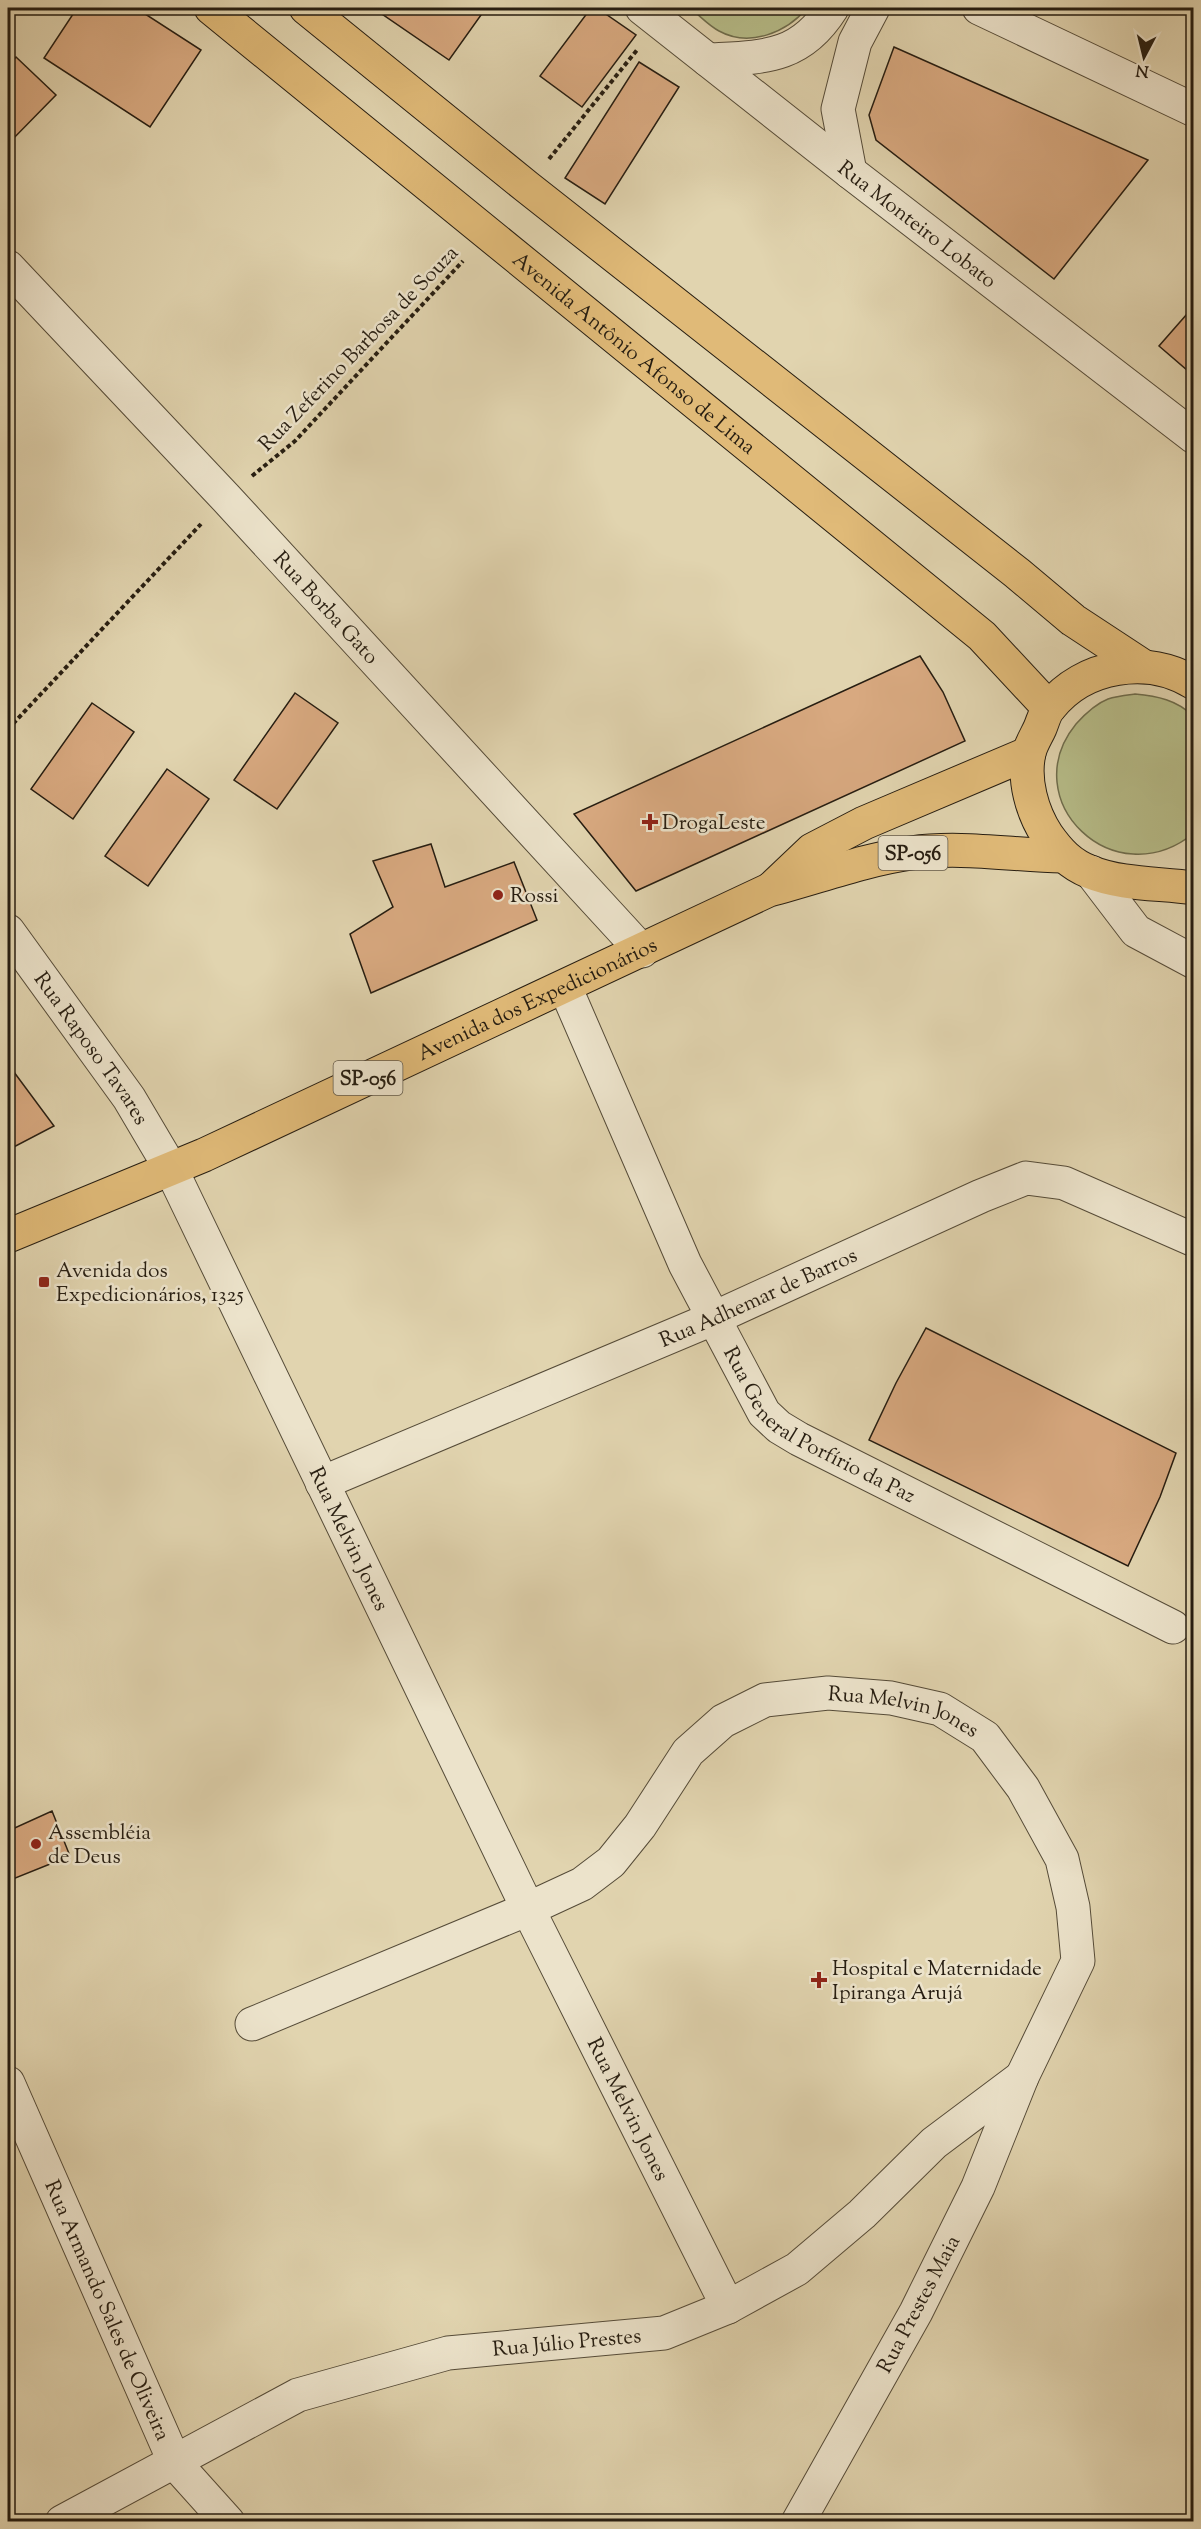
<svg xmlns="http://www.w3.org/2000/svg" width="1201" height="2529" font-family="'Sorts Mill Goudy',serif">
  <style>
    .green { fill: #b6bc88; stroke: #6e6c4c; stroke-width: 1.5 }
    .building { fill: #d8a980; stroke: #261d11; stroke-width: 1.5 }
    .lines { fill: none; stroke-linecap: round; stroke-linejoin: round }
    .minor-casing { stroke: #554b38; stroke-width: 35 }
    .major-casing { stroke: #261d11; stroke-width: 35 }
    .path { stroke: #261d11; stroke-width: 4; stroke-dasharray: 4.5 3; stroke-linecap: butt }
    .minor { stroke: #ece3cb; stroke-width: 33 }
    .major { stroke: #e0ba78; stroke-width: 33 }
    .poi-dot { fill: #8f2418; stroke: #ece3cb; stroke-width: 2 }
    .labels { text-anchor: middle; stroke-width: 5; stroke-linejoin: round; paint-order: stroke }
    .shield { fill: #ece3cb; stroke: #615849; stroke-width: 1.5 }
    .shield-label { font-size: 20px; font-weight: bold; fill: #261d11 }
    .street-label { font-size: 21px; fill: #261d11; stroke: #ece3cb }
    .poi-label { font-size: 21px; fill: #261d11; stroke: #ece3cb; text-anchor: start }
  </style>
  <rect width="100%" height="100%" fill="#e1d4af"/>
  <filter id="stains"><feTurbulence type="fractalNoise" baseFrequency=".00333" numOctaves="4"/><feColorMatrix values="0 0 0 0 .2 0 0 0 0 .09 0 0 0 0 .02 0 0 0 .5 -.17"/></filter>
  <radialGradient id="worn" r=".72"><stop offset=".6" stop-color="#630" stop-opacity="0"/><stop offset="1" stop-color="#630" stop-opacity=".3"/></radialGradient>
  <!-- green -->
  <path class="green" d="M690,8H807C787,32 750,48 719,31C709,26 699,15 690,8Z
    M1135,694C1157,696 1177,700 1193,716L1194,833C1114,898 1014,800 1076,724C1085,714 1095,704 1108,699C1116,696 1127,695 1135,694Z"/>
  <!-- building -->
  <path class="building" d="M77,8H136L201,50L150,127L44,58Z
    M387,8H486L449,60L382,14Z
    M591,8H597L636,35L582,107L540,76Z
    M894,47L1148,160L1054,279L876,140L869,115Z
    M16,57L56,95L8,144V66Z
    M639,62L679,87L605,204L565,178Z
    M1194,306V376L1159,346Z
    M920,656L943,692L965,741L636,891L574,814Z
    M295,693L338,723L277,809L234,780Z
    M92,703L134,732L73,819L31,789Z
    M167,769L209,799L148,886L105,856Z
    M431,844L445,887L514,862L537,920L371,993L350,934L393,907L373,861Z
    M8,1064L54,1126L8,1150Z
    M926,1328L1176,1453L1160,1497L1128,1566L869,1440L896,1383Z
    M52,1811L70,1856L8,1881V1831Z"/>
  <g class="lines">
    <!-- minor casing -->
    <g class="minor-casing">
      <g id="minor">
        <path id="s1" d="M642,8L850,172L1194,437"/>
        <path d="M979,8L1194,110"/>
        <path d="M708,60C763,57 800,59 832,8"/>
        <path d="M850,172L838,109L855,42L873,8"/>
        <path id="s2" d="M8,267L226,498L642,951"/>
        <path d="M1091,872L1136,931L1194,962"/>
        <path id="s3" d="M8,931L129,1098L171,1169L528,1909L728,2307"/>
        <path id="s4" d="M565,987L685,1264L764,1413L779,1427L799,1439L1173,1627"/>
        <path id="s5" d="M322,1483L712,1319L981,1196L1026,1178L1064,1183L1194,1240"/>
        <path id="s6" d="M252,2024L528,1909L582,1884L611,1862L640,1826L688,1752L723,1721L765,1700L828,1693L891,1698L940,1709L985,1737L1023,1788L1062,1859L1073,1907L1078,1961L1022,2077L978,2187L916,2312L798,2522"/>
        <path id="s7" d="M8,2083L175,2463L228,2522"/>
        <path id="s8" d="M62,2522L298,2395L448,2353L664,2333L728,2307L797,2269L862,2214L934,2143L1022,2077"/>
      </g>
    </g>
    <!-- major casing -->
    <g class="major-casing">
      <g id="major">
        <path id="s9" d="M211,8L982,636L1049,708"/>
        <path d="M306,8L527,187L1017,573L1073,620L1143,666"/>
        <path d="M1194,683C1148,654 1083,665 1050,707C1045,712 1043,721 1040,728C1037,735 1031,744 1029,753C1023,780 1032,812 1047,835C1059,852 1070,864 1090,872C1122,885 1160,883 1194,888"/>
        <path d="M773,887L812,850L864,823L1029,753"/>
        <path id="s10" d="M8,1236L204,1155L769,890C816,878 863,860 911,853C960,846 1012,855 1062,856"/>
      </g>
    </g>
    <!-- path -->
    <path class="path" d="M549,159L637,50
      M252,476L295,441L463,261
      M8,729L201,524"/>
    <!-- minor -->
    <use href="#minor" class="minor"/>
    <!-- major -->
    <use href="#major" class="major"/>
  </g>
  <!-- markers -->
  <g class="poi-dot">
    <path d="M647 813h6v6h6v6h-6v6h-6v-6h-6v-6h6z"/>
    <circle cx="498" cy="895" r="6"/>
    <rect x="38" y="1276" width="12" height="12" rx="3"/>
    <circle cx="36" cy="1844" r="6"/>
    <path d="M816 1971h6v6h6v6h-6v6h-6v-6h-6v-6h6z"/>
  </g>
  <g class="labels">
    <!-- shield labels -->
    <g class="shield">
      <rect x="878.5" y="836" width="69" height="34" rx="4.5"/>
      <rect x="333.5" y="1061" width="69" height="34" rx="4.5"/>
    </g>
    <g class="shield-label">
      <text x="913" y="860">SP-056</text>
      <text x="368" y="1085">SP-056</text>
    </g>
    <!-- street labels -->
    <g class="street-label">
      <text dy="7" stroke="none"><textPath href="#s1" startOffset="350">Rua Monteiro Lobato</textPath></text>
      <text transform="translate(358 348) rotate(-46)" y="7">Rua Zeferino Barbosa de Souza</text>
      <text dy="7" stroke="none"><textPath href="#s9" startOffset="546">Avenida Antônio Afonso de Lima</textPath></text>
      <text dy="7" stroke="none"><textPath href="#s2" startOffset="466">Rua Borba Gato</textPath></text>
      <text dy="7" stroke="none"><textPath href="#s10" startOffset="580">Avenida dos Expedicionários</textPath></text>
      <text dy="7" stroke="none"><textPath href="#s3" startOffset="144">Rua Raposo Tavares</textPath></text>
      <text dy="7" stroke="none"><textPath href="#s5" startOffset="474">Rua Adhemar de Barros</textPath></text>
      <text dy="7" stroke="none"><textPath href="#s4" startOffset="520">Rua General Porfírio da Paz</textPath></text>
      <text dy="7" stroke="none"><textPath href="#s3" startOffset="699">Rua Melvin Jones</textPath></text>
      <text dy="7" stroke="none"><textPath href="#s6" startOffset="765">Rua Melvin Jones</textPath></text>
      <text dy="7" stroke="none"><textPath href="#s3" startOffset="1334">Rua Melvin Jones</textPath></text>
      <text transform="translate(918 2304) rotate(-62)" y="7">Rua Prestes Maia</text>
      <text dy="7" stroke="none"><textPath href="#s7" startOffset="248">Rua Armando Sales de Oliveira</textPath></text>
      <text dy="7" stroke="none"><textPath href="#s8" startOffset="543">Rua Júlio Prestes</textPath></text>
    </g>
    <!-- poi labels -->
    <g class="poi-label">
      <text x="662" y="829">DrogaLeste</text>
      <text x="510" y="902">Rossi</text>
      <text x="56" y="1277">Avenida dos<tspan x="56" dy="24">Expedicionários, 1325</tspan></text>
      <text x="48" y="1839">Assembléia<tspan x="48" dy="24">de Deus</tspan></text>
      <text x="832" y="1975">Hospital e Maternidade<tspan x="832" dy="24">Ipiranga Arujá</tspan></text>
    </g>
  </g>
  <!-- margin -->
  <rect width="1201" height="2529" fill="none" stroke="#e1d4af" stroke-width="30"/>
  <rect x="9" y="9" width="1183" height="2511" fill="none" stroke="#261d11" stroke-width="3"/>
  <rect x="15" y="15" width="1171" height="2499" fill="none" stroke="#261d11" stroke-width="1.5"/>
  <!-- north arrow -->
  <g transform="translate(1144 57) rotate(187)" stroke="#ece3cb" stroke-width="4.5" paint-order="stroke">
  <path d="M0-4.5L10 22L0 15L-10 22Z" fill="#261d11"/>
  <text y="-9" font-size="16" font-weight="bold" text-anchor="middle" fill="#261d11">N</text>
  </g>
  <rect width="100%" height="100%" filter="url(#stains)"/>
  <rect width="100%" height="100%" fill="url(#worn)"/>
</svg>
